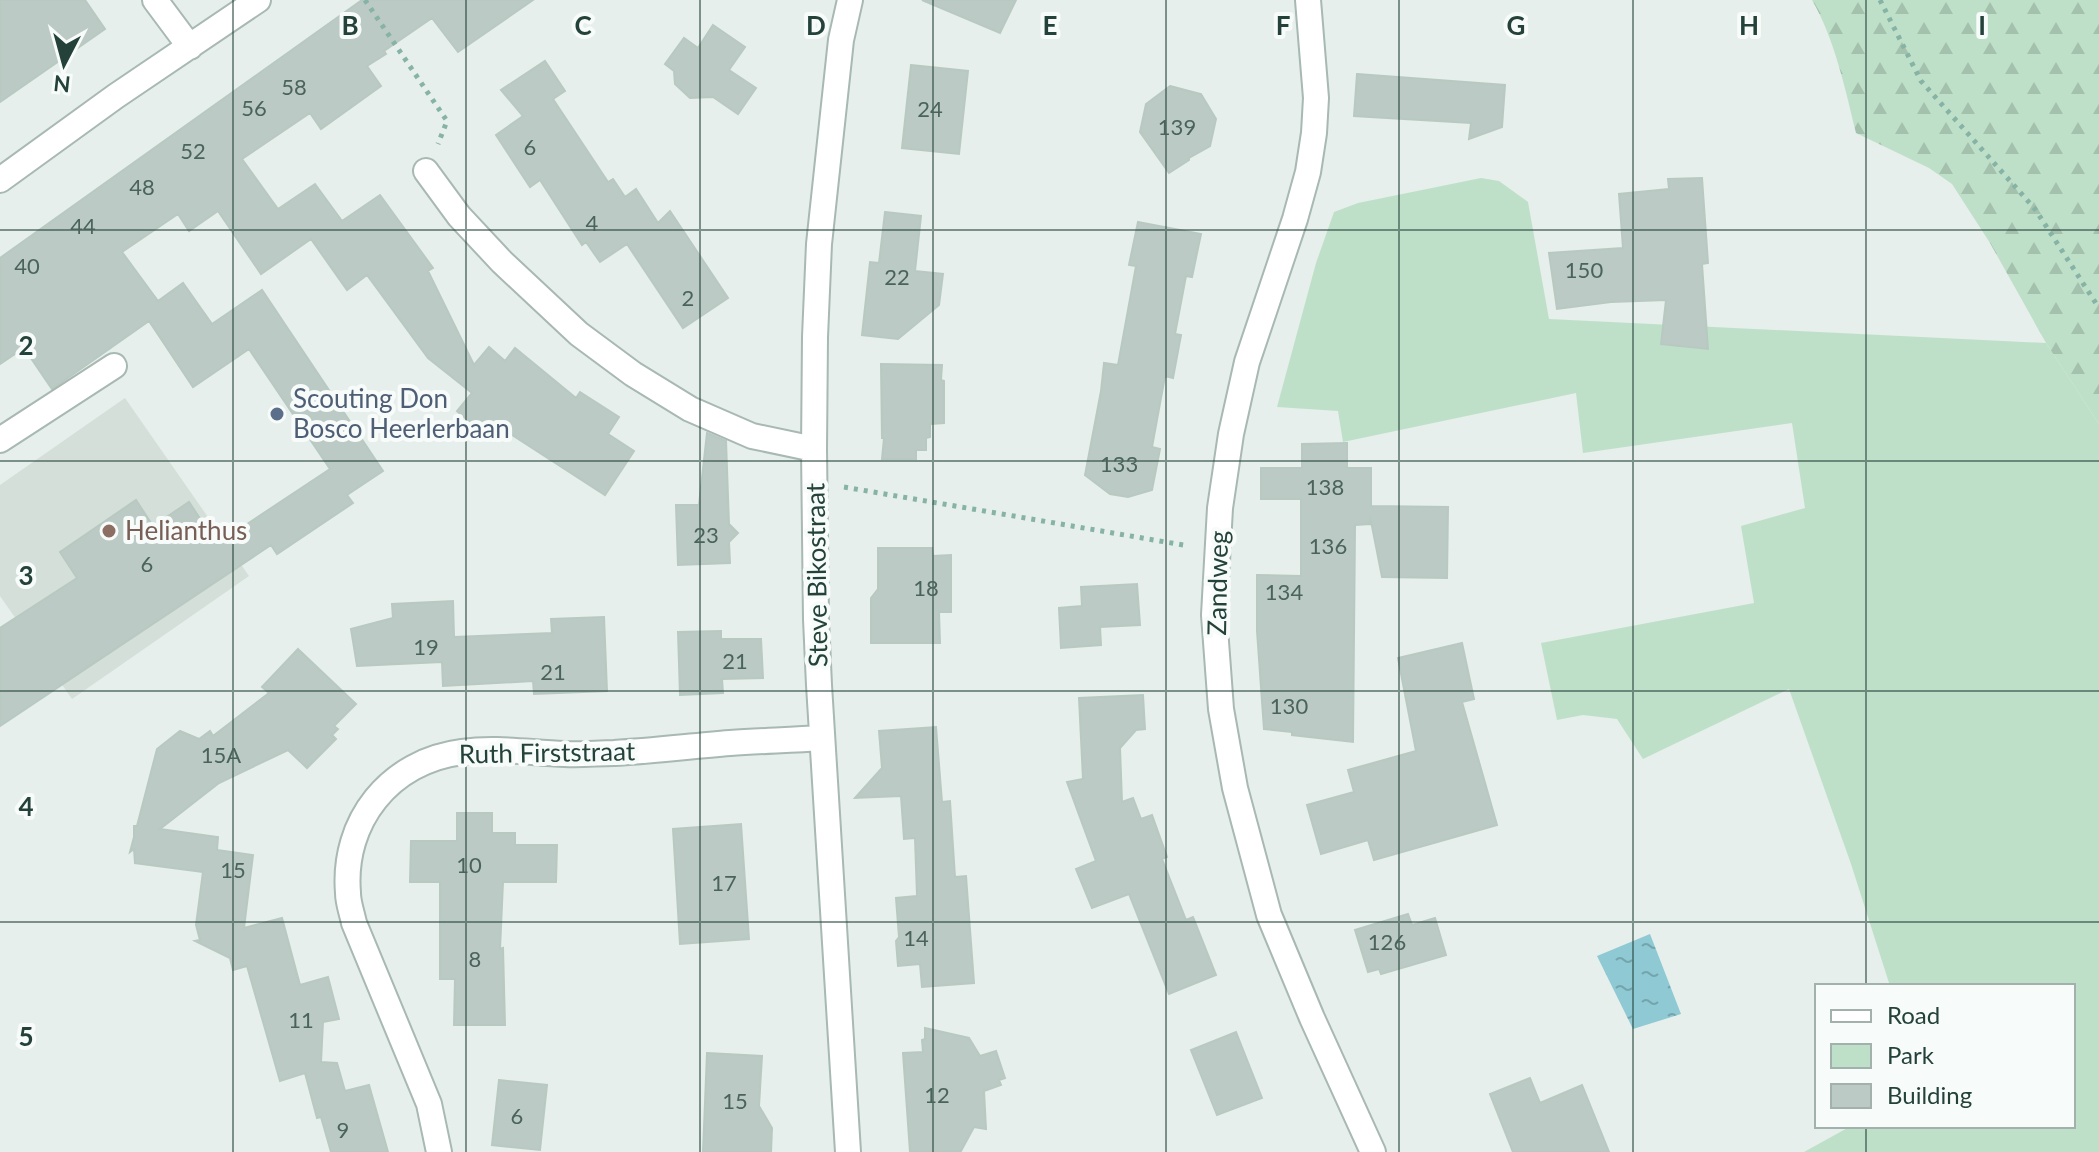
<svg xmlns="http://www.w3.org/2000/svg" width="2099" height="1152" font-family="Lato,sans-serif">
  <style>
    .built { fill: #d4dfda }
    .green { fill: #bfe0c8 }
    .forest { fill: url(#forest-firs) }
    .water { fill: url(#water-ripples) }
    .building { fill: #bbcac4; stroke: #b8c9c2; stroke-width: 2 }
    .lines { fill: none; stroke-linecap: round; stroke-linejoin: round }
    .minor-casing { stroke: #a8b8b2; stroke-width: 28 }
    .path { stroke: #86b3a5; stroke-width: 5; stroke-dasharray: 4 6; stroke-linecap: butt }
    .minor { stroke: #fff; stroke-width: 24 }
    .grid { fill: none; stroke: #24423a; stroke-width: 2; stroke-opacity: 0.55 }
    .service-dot { fill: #5c6f8a; stroke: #f7fbf9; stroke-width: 3 }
    .education-dot { fill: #8d6e63; stroke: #f7fbf9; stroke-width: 3 }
    .labels { text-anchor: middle; stroke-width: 8; stroke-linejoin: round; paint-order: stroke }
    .number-label { font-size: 22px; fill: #4a645c }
    .service-label { font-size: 26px; fill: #4e5e75; stroke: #f7fbf9; text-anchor: start }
    .education-label { font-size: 26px; fill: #785e54; stroke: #f7fbf9; text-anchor: start }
    .street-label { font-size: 26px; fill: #24423a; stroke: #f7fbf9 }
    .grid-label { font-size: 26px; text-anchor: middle; font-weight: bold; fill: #24423a; stroke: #f7fbf9; stroke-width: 8; stroke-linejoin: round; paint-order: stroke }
  </style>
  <defs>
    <pattern id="forest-firs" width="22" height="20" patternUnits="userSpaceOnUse" patternTransform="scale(2)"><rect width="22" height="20" fill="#bfe0c8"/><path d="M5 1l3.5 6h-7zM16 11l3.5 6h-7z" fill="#a4c1ad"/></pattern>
    <pattern id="water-ripples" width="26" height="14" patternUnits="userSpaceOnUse" patternTransform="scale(2)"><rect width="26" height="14" fill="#8ec9d4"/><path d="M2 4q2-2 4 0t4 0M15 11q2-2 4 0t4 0" fill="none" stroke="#74a5ad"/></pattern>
  </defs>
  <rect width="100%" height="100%" fill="#e6efeb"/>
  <!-- built -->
  <path class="built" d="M125,398L249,576L72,699L0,596V485Z"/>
  <!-- green -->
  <path class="green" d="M1481,178L1499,181L1528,202L1549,319L2046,343L2099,424V1152H1804L1851,1126H2073V986H1890L1851,864L1789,689L1643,759L1617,719L1583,715L1557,720L1541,643L1754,603L1741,526L1805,508L1792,423L1583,453L1576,393L1343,442L1338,411L1277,407L1316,263L1334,212L1358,203Z"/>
  <!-- forest -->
  <path class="forest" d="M1812,0H2099V424L2046,343L1990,243L1952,184L1929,168L1856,133C1845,88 1835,40 1812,0Z"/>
  <!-- water -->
  <path class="water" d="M1650,934L1681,1014L1633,1029L1597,956Z"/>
  <!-- building -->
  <path class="building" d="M0,0H85L105,29L0,102Z
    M362,0H533L458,52L432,18L384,51L386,54L367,66L381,86L321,129L310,113L242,159L278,209L315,184L342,221L380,195L433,268L428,271L474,365L489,347L505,361L515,348L576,398L580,392L619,417L608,434L634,451L605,495L495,424L486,435L457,411L472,393L428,358L367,275L347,290L311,239L261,274L218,211L189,231L178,214L122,252L158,301L183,283L212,324L262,290L383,471L347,495L353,503L277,554L271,545L0,726V628L77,578L60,552L136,500L153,526L189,502L217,544L330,469L249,349L193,387L149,321L52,389L24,348L0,364V258Z
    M922,0H1016L1000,33Z
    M713,25L745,47L729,70L756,88L738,114L713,97L690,98L675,84L674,71L665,64L684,38L698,48Z
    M545,61L565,91L553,99L608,182L613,179L625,197L636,189L658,223L670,211L728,298L683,328L627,244L600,262L586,242L582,245L540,180L530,187L496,135L523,116L501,90Z
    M911,65L968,71L959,154L902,148Z
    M1357,74L1505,85L1502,127L1469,139L1471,123L1354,116Z
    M1170,86L1201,94L1216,119L1210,146L1189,158V160L1169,173L1140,132L1146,104Z
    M1702,178L1708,263L1702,264L1708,349L1661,344L1666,300L1611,302L1557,309L1549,253L1623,248L1619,194L1669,189L1668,179Z
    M885,212L921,216L915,271L943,274L939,305L898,339L862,335L870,262L879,263Z
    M1138,222L1201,234L1192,277L1186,276L1175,334L1181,335L1173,378L1165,376L1152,447L1160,449L1152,490L1128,497L1110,494L1085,475L1101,391L1104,363L1118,365L1136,266L1129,265Z
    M881,364L942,365L941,380L944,381V423L930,424V437L926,438V450H916V459H882L884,438H882Z
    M707,433L726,441L729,524L738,533L729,542L730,563L678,565L676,505H699Z
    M1347,443V468H1371V506L1448,507L1447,578L1382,577L1370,516V524L1355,525L1353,742L1292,735V732L1264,729L1257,631V575L1301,576V499H1261V468H1302V444Z
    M878,548H932L933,556L951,555V612H939L940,643H871V598L878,589Z
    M1137,584L1140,625L1100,627L1101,645L1061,648L1059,608L1082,606L1081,587Z
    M453,601L454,637L552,633L551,619L604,617L607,691L534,694L533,681L443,686L442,662L357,666L351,629L393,618L392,604Z
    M721,631V639H761L763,678L722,679L723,693L680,695L678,632Z
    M1462,643L1474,699L1462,702L1497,825L1374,860L1368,840L1321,854L1307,805L1354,792L1348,770L1416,751L1398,658Z
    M298,649L356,704L334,726L338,729L332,735L336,739L307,768L288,750L219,783L160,829L218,837L217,850L253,855L244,928L282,918L300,985L328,977L339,1019L323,1022L321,1062L337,1063L345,1091L369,1085L388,1152H331L321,1117L317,1118L305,1073L280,1081L247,966L233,970L230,958L195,941L200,940L196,925L203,872L135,863L134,849L130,852L134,837V826H137L157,749L180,731L199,739L210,731L213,736L269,693L262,687Z
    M1143,695L1145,729L1136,730L1120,748L1122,802L1133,798L1141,819L1152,815L1167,857L1162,859L1186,920L1193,917L1216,975L1169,994L1129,894L1092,908L1076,869L1096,861L1067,782L1083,779L1079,698Z
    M936,727L942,802L950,801L955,877L966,876L974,983L922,987L920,964L898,966L896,941L899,937L896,898L917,896L915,838L904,839L901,796L855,798L882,768L879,731Z
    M457,813H492V833H515V845H557L556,882H503L500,949L503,948L505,1025H454L455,979H440V882H410L411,841H457Z
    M741,824L749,939L680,944L673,829Z
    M1408,914L1412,925L1435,918L1446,955L1381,974L1379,969L1368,972L1355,930Z
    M925,1028L969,1038L980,1056L996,1051L1005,1078L999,1080L1001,1085L984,1091L986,1129L974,1127L961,1151L910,1152L903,1053L923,1052L922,1040L925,1039Z
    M1236,1032L1262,1098L1217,1115L1191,1050Z
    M707,1053L762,1056L759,1106L772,1128L771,1152H703Z
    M1530,1078L1540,1103L1582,1085L1609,1152H1513L1490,1094Z
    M499,1080L547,1085L540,1150L492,1145Z"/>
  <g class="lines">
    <!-- minor casing -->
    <g class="minor-casing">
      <path id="minor" d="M155,0L190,47
        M1308,0L1316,98L1314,133L1308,172L1295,219L1247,362L1231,434L1220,508L1214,615L1221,709L1235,788L1269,915L1312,1018L1373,1152
        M426,171L459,216L502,262L579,334L633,374L690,409L752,436L814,449
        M0,180L116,96L258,0
        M0,440L114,366
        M439,1152L429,1104L354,923C352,913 348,903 348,893C342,821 390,761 462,752C497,747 530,753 565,754C582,755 598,753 614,753C653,751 691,746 730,743C761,741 791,740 822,738
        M848,1152L819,685L816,619L814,449L815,337L819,244L841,40L850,0"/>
    </g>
    <!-- path -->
    <path class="path" d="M365,0L447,121L438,144
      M1880,0L1921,81L2035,209L2099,308
      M844,487L1189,546"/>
    <!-- minor -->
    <use href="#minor" class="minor"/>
  </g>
  <!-- grid -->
  <path class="grid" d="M233,0V1152M466,0V1152M700,0V1152M933,0V1152M1166,0V1152M1399,0V1152M1633,0V1152M1866,0V986M0,230H2099M0,461H2099M0,691H2099M0,922H2099M1866,1126V1152"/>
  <!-- markers -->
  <circle class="service-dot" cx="277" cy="414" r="8"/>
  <circle class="education-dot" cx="109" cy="531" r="8"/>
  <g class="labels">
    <!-- number labels -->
    <g class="number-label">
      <text x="294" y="95">58</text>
      <text x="254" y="116">56</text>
      <text x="930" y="117">24</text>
      <text x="1177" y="135">139</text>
      <text x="530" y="155">6</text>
      <text x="193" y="159">52</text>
      <text x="142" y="195">48</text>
      <text x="592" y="231">4</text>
      <text x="83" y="234">44</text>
      <text x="27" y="274">40</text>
      <text x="1584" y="278">150</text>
      <text x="897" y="285">22</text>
      <text x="688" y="306">2</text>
      <text x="1119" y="472">133</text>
      <text x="1325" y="495">138</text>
      <text x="706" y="543">23</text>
      <text x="1328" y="554">136</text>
      <text x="147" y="572">6</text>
      <text x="926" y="596">18</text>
      <text x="1284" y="600">134</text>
      <text x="426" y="655">19</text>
      <text x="735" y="669">21</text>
      <text x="553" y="680">21</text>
      <text x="1289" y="714">130</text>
      <text x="221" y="763">15A</text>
      <text x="469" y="873">10</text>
      <text x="233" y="878">15</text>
      <text x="724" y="891">17</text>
      <text x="916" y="946">14</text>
      <text x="1387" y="950">126</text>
      <text x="475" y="967">8</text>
      <text x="301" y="1028">11</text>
      <text x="937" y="1103">12</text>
      <text x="735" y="1109">15</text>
      <text x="517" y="1124">6</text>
      <text x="343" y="1138">9</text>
    </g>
    <!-- service labels -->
    <g class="service-label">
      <text x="293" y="408">Scouting Don<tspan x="293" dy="30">Bosco Heerlerbaan</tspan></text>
    </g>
    <!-- education labels -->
    <g class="education-label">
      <text x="125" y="540">Helianthus</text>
    </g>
    <!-- street labels -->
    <g class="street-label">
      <text transform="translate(817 575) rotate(-91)" y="9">Steve Bikostraat</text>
      <text transform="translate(1218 583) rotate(-89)" y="9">Zandweg</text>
      <text transform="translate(547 753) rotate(-1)" y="9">Ruth Firststraat</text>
    </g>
  </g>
  <g class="grid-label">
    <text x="350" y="35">B</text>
    <text x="583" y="35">C</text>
    <text x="816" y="35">D</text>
    <text x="1050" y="35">E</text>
    <text x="1283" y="35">F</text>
    <text x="1516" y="35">G</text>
    <text x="1749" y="35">H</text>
    <text x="1982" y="35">I</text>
    <text x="26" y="355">2</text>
    <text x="26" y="585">3</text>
    <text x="26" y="816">4</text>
    <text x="26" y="1046">5</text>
  </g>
  <!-- legend -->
  <rect x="1815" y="984" width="260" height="144" fill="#f7fbf9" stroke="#a3b1ad" stroke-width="2"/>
  <rect x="1831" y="1010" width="40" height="12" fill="#ffffff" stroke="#a3b1ad" stroke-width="2"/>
  <text x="1887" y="1024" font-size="24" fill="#24423a">Road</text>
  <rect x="1831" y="1044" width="40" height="24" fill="#bfe0c8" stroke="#a3b1ad" stroke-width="2"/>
  <text x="1887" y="1064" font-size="24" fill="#24423a">Park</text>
  <rect x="1831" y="1084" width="40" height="24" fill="#bbcac4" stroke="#a3b1ad" stroke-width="2"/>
  <text x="1887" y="1104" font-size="24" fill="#24423a">Building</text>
  <!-- north arrow -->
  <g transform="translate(64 64) rotate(186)" stroke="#f7fbf9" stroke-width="6" paint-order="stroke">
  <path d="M0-6L14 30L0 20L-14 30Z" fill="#24423a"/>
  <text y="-12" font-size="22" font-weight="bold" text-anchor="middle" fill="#24423a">N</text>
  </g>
</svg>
